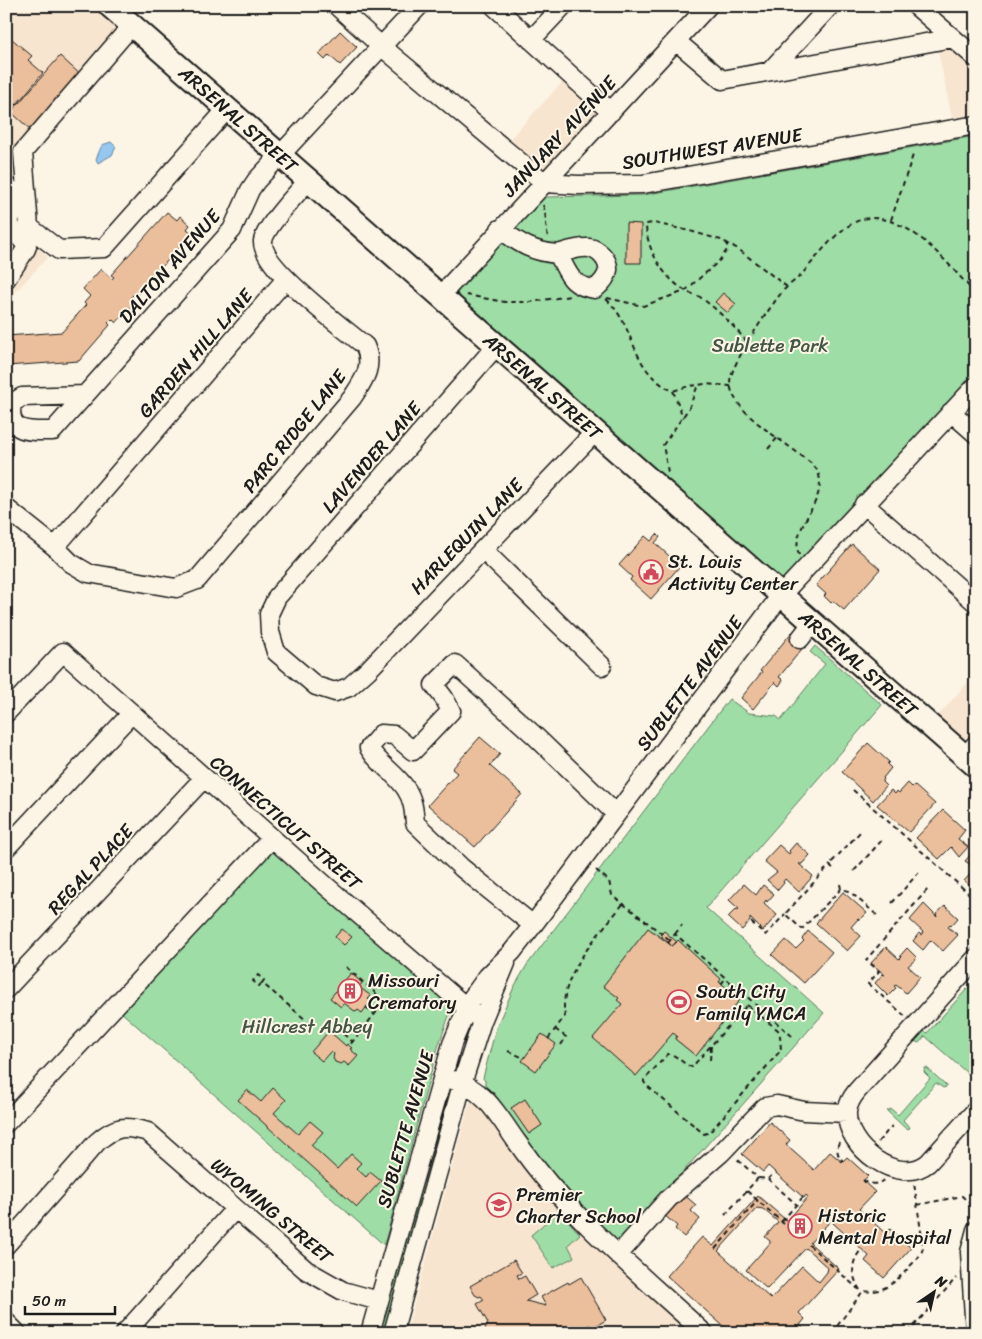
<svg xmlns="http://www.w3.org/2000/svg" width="982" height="1339" font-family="Sriracha,sans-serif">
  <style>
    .built { fill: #f7e5cf }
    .green { fill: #9edda5; stroke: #5d7c60 }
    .water { fill: #95c7f1; stroke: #65839c }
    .building { fill: #ebbf9b; stroke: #1c1c1c; fill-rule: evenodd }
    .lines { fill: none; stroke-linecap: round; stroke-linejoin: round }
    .minor-casing { stroke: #1c1c1c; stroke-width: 21 }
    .major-casing { stroke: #1c1c1c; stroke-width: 26 }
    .path { stroke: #1c1c1c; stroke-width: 2; stroke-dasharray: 5 4; stroke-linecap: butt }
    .minor { stroke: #fcf5e5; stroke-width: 18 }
    .major { stroke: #fcf5e5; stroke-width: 22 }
    .labels { text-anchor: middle; stroke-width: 4; stroke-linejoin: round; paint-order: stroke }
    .street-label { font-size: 19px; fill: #1c1c1c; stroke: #fcf5e5 }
    .park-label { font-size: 19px; fill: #435645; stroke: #fcf5e5 }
    .poi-label { font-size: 19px; fill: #1c1c1c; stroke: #fcf5e5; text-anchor: start }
  </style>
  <rect width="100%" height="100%" fill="#fcf5e5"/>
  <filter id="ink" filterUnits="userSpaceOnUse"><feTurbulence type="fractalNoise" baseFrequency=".02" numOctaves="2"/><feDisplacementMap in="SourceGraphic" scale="10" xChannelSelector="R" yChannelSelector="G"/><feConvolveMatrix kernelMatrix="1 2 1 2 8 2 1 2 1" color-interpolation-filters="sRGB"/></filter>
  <g filter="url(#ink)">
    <!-- built -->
    <path class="built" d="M6,6H93L121,30L19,147L26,237L48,257L6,302Z
      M949,44L976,67V114L952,118L937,46Z
      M568,76L603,107L550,163L545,167L533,164L507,142Z
      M976,673V740L970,746L937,717Z
      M476,1100L546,1193L568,1218L597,1248L678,1320L677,1322L689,1333H406L470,1102Z"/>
    <!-- green -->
    <path class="green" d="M976,136V373L784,579L778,578L458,297L457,290L545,197L643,195Z
      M815,646L882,705L706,908L824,1013L617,1246L566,1195L494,1093L485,1087V1081L483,1078L496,1028L514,987L527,965L729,699L749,713L776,716L781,720L825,664L810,652Z
      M271,846L451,1003L450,1013L438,1047L384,1245L120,1011Z
      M976,979V1081L925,1036L919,1043L914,1041L913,1039L922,1030L927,1033Z
      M925,1068H927L946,1085V1087L943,1088L936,1083L903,1120L910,1128L906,1129L887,1111L891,1109L898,1115L930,1078L924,1072Z
      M446,1091L453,1095L428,1181L425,1182L422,1180Z
      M420,1196L423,1197L388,1333H378L416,1197Z
      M559,1211L580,1234L568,1245L574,1257L553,1268L531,1235Z"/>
    <!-- water -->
    <path class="water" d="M111,142L116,147L112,155L98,163L96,159L102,145Z"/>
    <!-- building -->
    <path class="building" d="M340,31L357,47L340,65L329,55L325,60L319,54Z
      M12,39L32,56L28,60L43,73L16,105L6,96V42L8,44Z
      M60,56L83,77L33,132L11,112Z
      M167,212L177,220L180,216L190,225L187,229L192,233L136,296L134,294L130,298L135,302L116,323L112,319L108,323L110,325L79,361L6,366V336L62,332L86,305L84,303L90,296L83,289L101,269L112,279L114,277L111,275Z
      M626,223L641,224V263H626Z
      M723,293L736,304L728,313L715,302Z
      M657,534L660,537L655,543L680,566L651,599L630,580L632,577L619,565L645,536L651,541Z
      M852,544L880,569L844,610L833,601L831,603L824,596L826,594L816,585Z
      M792,632L806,644L779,677L783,680L779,686L775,682L753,709L741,698L762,672L760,671Z
      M480,737L500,754L490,766L522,794L475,847L428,805L457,773L452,769Z
      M868,743L889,762L887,764L891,768L883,778L884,779L882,782L886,786L873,801L842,772Z
      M908,783L912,787L914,785L935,804L909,832L877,805L891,790L895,794L897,791L899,793Z
      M943,810L965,830L958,839L968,847L959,857L951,847L939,859L916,838Z
      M796,843L810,855L802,864H799L813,876L799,892L785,879L783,882L784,883L778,890L767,880L777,872L764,861L779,845L789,854L790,852L789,851Z
      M974,851L976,852V891L964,881L976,868L965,861Z
      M744,884L756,895L763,885L774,894L767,902L766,900L764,903L777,915L763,931L750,918V921L742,930L728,917L736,909L737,910L739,909L729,900Z
      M843,892L867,913L860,920L858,919L851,927L861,936L847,951L816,923Z
      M924,904L937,917L936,914L945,906L958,918L951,926L950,925L948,927L958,935L943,951L931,940L923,950L913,941L919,933L921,935L923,932L910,920Z
      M648,928L672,946L678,940L721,979L719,982L741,998L696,1056L675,1039L677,1036L673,1033L636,1076L593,1038L622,1004L617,1000L619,998L603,986Z
      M342,929L352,937L344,945L335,937Z
      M664,931L677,942L672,946L660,935Z
      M808,931L832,952L804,983L772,955L786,940L796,949L804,941L802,939Z
      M886,947L899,959L901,957L900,956L907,948L917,958L908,966L920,977L906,993L896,985L894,986L896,988L888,996L875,983L883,974L885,975L871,963Z
      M351,973L362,983L359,987L371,996L368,999L371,1001L362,1013L358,1010L356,1012L344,1003L341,1007L330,998Z
      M329,1031L346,1046L347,1044L352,1048L350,1049L358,1056L349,1066L344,1062L341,1064L335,1062L333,1058L334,1054L331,1051L322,1061L311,1052Z
      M542,1034L556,1044L536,1071L522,1061Z
      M273,1088L286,1100L274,1113L298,1134L310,1121L323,1132L311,1145L337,1169L351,1154L361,1163L356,1168L366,1177L370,1172L381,1181L357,1207L238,1100L247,1090L261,1102Z
      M525,1099L542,1125L529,1134L511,1108Z
      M770,1122L790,1140L786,1145L814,1170L830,1152L842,1162L847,1157L868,1176L863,1181L875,1192L859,1209L886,1234L890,1229L911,1248L884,1278L865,1261L869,1256L833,1223L835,1220L833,1218L810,1243L839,1269L799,1313L805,1319L800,1325L808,1333H731L667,1276L702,1237L713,1246L758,1196L787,1221L808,1197L806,1195L804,1198L768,1166L763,1172L742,1154ZM757,1208L763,1209L778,1222L765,1237L770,1241V1243L746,1270L767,1289L806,1248L828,1268L827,1272L819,1282L802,1266L771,1299L718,1251Z
      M682,1193L696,1205L691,1211L700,1219L684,1237L675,1229L677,1226L663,1214Z
      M514,1260L522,1273L517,1275L519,1279L525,1276L536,1295L526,1301L546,1306L541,1297L568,1282L569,1284L581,1277L606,1320L594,1327L589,1325L585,1327L588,1331L585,1333H480L485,1330L488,1323L477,1304L484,1300L481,1296L479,1297L475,1295L470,1286Z"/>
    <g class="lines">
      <!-- minor casing -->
      <g class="minor-casing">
        <path id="minor" d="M337,6L381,46L545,183L578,185L643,184L976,125
          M494,6L611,112
          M916,6L976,58
          M132,25L23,152L29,227L59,250L104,248L228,108
          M531,40L563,6
          M676,41L722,80L953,38
          M770,71L830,6
          M6,186L10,189L11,213L9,225L27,246L26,249L6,279
          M500,229C520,244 533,252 558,254C569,274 570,286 595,289C601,284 607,278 608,270C609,260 598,249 589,248C578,247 568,251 558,254
          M440,296L708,6
          M497,345L277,597L269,614L270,632L276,652L316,686L335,692L349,687L368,670L596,431
          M85,395L22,397L12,403C6,434 30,431 53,431L232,230L250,190L256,181L419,6
          M951,412L976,434
          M864,504L976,603
          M6,508L55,547L71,563L88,573L176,588L197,580L352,398C364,380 374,367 365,346C344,328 260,267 263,241C265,227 298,192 309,180
          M55,547L286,279
          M483,550L602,666
          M800,639L813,622
          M6,713L63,652L325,885L482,1021
          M965,756L976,744
          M6,848L132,713
          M533,925L462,868L415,823C414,811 413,799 406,789C396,773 379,765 369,748L381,734L394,735L413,751L451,711L444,698L434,685L455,664L534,735L616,814
          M976,958L857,1091C852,1097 848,1104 847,1112C845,1147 898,1187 928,1163L976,1110
          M6,989L204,778
          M453,1080C485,1089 499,1117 517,1142C568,1216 638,1272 704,1333
          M6,1123L272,838
          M6,1245L97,1142C115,1126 125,1125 148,1132L306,1270L343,1291L379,1301
          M618,1255L669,1198L721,1153L765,1107L777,1105L804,1111L847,1113
          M6,1322L17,1333
          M125,1333L235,1209
          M370,1333L452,1044L470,1001L487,977L512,952L533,925L782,594L976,386
          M393,1333L465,1074L482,1021L506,963
          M975,1333L970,1252L976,1230"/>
      </g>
      <!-- major casing -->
      <g class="major-casing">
        <g id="major">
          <path id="s1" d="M110,6L976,766"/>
        </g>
      </g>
      <!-- path -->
      <path class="path" d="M543,205C547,216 545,226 548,237
        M891,220L914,152
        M466,295L505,302H530L570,296
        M607,298L643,306L685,291L719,261L727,250V243
        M606,299C637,327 629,370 673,391L689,386L698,385
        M747,342C733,325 718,310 700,297C695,294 690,294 686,291C664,279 646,249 646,224L654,223L690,231L721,240L738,249L787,287
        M673,391L679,406L683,418
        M768,449L778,437
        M668,472L663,445L689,408L698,385L705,384L731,386
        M799,555C789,527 829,501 818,472C815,465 805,459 799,454C778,437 731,411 730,382C730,365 771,305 783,291C788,285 795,281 800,276C815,260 827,242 844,229C852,223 861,218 871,218C914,218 949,266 976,294
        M853,790L976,900
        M833,868L829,865L862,830
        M826,869L785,914L802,929L841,889
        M596,870L609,881L612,895L670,940
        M854,871L883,839
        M840,884L841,889L849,891L878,916
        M892,903L919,872
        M751,922L766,935L785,914
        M675,934L682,925
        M668,943L675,934L792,1036
        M346,967L381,998L383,1004L349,1046
        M262,983L259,986L253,981L258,975L264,980L262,983L306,1020
        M721,984L726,978
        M747,1005L778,1030L780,1036L781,1050L710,1132L704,1134L646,1085L644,1082V1080L668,1054C677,1054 683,1065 692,1067Z
        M366,1007L375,1015
        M905,1016L868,984L879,971L866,960L928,889
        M555,1029L566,1037L561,1045
        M329,1031L333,1027L336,1028L353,1042
        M548,1039L565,1016C557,977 600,933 623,904
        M508,1051L524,1058
        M710,1060L711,1046
        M839,1142C836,1150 837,1155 843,1161
        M878,1142L892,1126
        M759,1178L768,1179L797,1205
        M768,1179L775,1172
        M863,1180C870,1185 877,1185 884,1180
        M747,1191L784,1224
        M917,1205L962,1196L976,1210
        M725,1215L758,1178L737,1159
        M782,1221L803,1197
        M809,1245L857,1288L863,1291
        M715,1249L758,1200
        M860,1290C851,1275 850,1262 862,1249
        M832,1333L863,1291C884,1294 898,1280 911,1265C917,1259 923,1254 923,1245L914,1183
        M908,1333L956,1278"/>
      <!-- minor -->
      <use href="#minor" class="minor"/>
      <!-- major -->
      <use href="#major" class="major"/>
    </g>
  </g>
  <!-- icons -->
  <defs>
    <g id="civic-ring" transform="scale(1.25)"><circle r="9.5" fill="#fcf5e5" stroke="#d1495b" stroke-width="1.5"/><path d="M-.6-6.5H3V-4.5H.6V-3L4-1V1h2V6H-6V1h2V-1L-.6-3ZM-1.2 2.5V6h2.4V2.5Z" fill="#d1495b"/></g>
    <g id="building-ring" transform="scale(1.25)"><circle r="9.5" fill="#fcf5e5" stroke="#d1495b" stroke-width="1.5"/><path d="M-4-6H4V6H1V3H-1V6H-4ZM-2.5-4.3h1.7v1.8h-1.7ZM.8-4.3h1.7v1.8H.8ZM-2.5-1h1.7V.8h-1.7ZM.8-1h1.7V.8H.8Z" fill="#d1495b"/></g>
    <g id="stadium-ring" transform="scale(1.25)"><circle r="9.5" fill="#fcf5e5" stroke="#d1495b" stroke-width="1.5"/><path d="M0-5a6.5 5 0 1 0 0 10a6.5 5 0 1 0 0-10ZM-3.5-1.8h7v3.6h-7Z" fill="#d1495b"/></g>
    <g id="school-ring" transform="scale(1.25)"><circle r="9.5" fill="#fcf5e5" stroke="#d1495b" stroke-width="1.5"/><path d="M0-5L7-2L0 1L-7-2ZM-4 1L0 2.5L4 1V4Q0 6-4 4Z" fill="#d1495b"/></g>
  </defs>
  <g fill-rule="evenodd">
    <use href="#civic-ring" x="651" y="572"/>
    <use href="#building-ring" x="350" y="991"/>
    <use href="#stadium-ring" x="679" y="1002"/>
    <use href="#school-ring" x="499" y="1205"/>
    <use href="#building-ring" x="800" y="1226"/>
  </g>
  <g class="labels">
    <!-- street labels -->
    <g class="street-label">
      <text dy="7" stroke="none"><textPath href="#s1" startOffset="171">ARSENAL STREET</textPath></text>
      <text transform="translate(559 136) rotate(-47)" y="7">JANUARY AVENUE</text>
      <text transform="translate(712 148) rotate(-9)" y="7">SOUTHWEST AVENUE</text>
      <text transform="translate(169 266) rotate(-49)" y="7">DALTON AVENUE</text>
      <text transform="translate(195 353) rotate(-49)" y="7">GARDEN HILL LANE</text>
      <text dy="7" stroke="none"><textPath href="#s1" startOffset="576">ARSENAL STREET</textPath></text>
      <text transform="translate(294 431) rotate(-51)" y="7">PARC RIDGE LANE</text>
      <text transform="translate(371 457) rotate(-49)" y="7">LAVENDER LANE</text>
      <text transform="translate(466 536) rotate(-46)" y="7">HARLEQUIN LANE</text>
      <text dy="7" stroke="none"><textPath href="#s1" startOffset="996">ARSENAL STREET</textPath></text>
      <text transform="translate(689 683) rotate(-53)" y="7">SUBLETTE AVENUE</text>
      <text transform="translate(286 822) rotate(41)" y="7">CONNECTICUT STREET</text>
      <text transform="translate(90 869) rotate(-47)" y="7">REGAL PLACE</text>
      <text transform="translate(405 1129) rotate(-74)" y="7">SUBLETTE AVENUE</text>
      <text transform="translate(272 1210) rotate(40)" y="7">WYOMING STREET</text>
    </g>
    <!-- park labels -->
    <g class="park-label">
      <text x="770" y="352">Sublette Park</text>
      <text x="307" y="1033">Hillcrest Abbey</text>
    </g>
    <!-- poi labels -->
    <g class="poi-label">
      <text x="668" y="568">St. Louis<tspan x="668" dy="22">Activity Center</tspan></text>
      <text x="368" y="987">Missouri<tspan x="368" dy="22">Crematory</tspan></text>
      <text x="696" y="998">South City<tspan x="696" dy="22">Family YMCA</tspan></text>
      <text x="516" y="1201">Premier<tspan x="516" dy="22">Charter School</tspan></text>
      <text x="818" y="1222">Historic<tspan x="818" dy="22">Mental Hospital</tspan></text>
    </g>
  </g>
  <!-- margin -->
  <rect width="982" height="1339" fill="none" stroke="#fcf5e5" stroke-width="25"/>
  <rect x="12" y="12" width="957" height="1314" fill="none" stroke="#1c1c1c" stroke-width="2" filter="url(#ink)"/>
  <!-- north arrow -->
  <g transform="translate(934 1292) rotate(34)" stroke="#fcf5e5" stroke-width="4" paint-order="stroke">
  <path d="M0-4L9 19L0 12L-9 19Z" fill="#1c1c1c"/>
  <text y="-8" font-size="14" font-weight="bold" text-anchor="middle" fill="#1c1c1c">N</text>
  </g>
  <!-- scale -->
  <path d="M25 1306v8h90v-8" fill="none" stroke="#1c1c1c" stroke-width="2.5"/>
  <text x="32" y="1306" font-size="15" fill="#1c1c1c" stroke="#fcf5e5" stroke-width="4" paint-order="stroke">50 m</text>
</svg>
